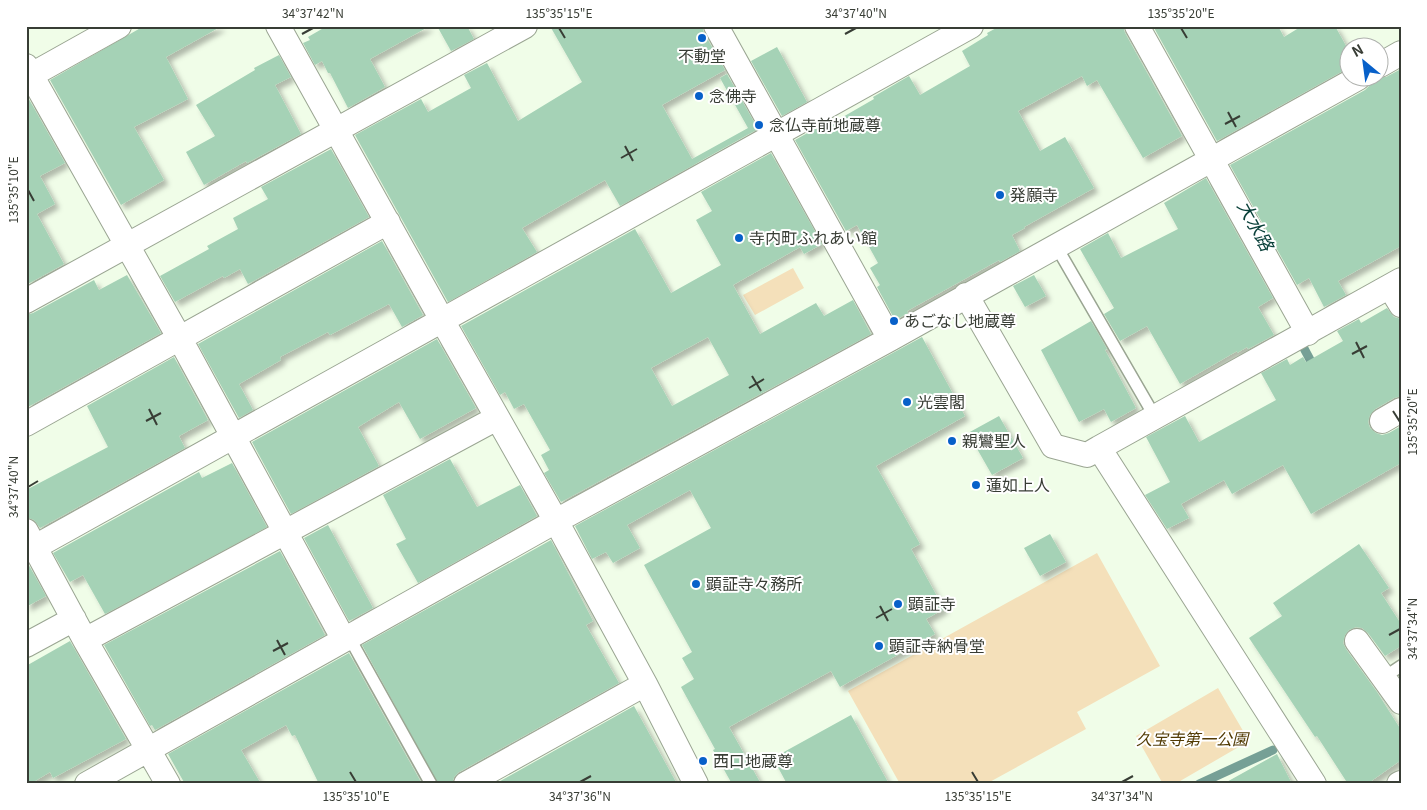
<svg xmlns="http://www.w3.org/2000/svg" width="1427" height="810" font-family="Georgia,'Noto Sans JP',serif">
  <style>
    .green { fill: #f4e0ba }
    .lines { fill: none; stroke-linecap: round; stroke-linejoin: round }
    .stream { stroke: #76a096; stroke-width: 9 }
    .building { fill: #a5d2b6; fill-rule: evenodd; filter: url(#shadow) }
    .lane-casing { stroke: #9aa592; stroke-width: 14 }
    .street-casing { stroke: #9aa592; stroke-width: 26 }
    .lane { stroke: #fff; stroke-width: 11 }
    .street { stroke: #fff; stroke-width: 24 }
    .ticks { fill: none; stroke: #383d35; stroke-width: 2 }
    .poi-dot { fill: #0760c9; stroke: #fff; stroke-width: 2 }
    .labels { text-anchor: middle; stroke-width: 4; stroke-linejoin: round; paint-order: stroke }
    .poi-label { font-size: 16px; fill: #383d35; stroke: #fff; text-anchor: start }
    .park-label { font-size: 16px; font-style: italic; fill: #523b04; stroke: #fff }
    .water-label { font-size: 18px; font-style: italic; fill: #083f38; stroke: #fff }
    .neatline { fill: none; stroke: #383d35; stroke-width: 2 }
    .ticks-label { font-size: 12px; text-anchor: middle; fill: #383d35 }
  </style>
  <defs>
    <filter id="shadow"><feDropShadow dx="4.5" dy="4.5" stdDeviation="2.5" flood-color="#0004"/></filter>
  </defs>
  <rect width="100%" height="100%" fill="#f0fde8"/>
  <!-- green -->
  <path class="green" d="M793,268L804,288L755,315L743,295Z
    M1097,553L1160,666L1077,712L1086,729L986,784H900L848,691Z
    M1218,688L1249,741L1175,784H1163L1136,736Z"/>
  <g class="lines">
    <!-- stream -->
    <path class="stream" d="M1299,339L1315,369
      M1199,784L1273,750"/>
  </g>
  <!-- building -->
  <path class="building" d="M144,26H222L166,57L188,99L134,127L164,180L121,205L50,80Z
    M327,26H430L370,59L385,87L348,108L330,73H328L322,61L315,65L303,43L310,40L308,37Z
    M437,26H467L474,39L451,51Z
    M550,26H702L704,33L725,70L662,105L692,159L748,128L720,78L727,74L758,129L620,206L605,180L522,228L537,252L448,302L355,135L421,99L428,112L471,88L464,75L487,63L518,121L582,82Z
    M1000,26H1123L1125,33L1182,136L1143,158L1097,80L1087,86L1082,76L1018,111L1040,151L1065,137L1094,188L1024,227L1025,228L1012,235L1020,251L1000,262L999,260L907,311L908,313L895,320L877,287L880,285L870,268L878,263L857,225L846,231L795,140L820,126L822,129L874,99L873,97L909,76L920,95L970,66L962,51L988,35L987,33Z
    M1153,26H1278L1284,37L1302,26H1335L1350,53V67L1217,141Z
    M777,47L807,102L782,116L751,61Z
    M279,55L291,77L275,85L301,134L247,163L246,161L204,185L186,152L215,136L196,105L255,70L254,68Z
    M1401,69V246L1338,281L1346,295L1324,307L1309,278L1297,285L1230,165L1365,90L1370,85L1372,78L1386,77Z
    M26,94L65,163L40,176L55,204L37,214L64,264L26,285Z
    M331,149L369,217L248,284L240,269L224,278L223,276L175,302L160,276L209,249L207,246L238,229L233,218L268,199L261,187Z
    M771,153L822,244L804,254L800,247L733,285L760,334L816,303L824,316L853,300L871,334L561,502L544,473L549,470L541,455L550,450L524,404L514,409L505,392L500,395L461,326L635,229L671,293L721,265L696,220L712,211L701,192ZM708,337L729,375L672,406L651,368Z
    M1206,178L1273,298L1258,307L1274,335L1248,349L1247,347L1237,353V351L1180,384L1147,326L1120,341L1104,314L1114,308L1080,249L1108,233L1121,258L1178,229L1164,203Z
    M382,241L423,315L402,327L389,304L330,335L328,332L280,357L281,360L239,384L253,410L239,418L198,344Z
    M127,275L161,333L26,408V315L33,313L94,280L99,290Z
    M1034,275L1046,296L1025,307L1013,286Z
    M1387,308L1394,317L1401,319V396L1394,398L1375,409L1370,415L1368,422L1370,428L1376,433L1382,435L1389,433L1401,426V463L1311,514L1283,465L1232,494L1224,480L1181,504L1189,518L1167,529L1145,495L1170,482L1146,437L1185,416L1199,442L1276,400L1261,373L1287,359L1290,365L1303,357L1306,362L1343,341L1337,331L1359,319L1361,323Z
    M1091,321L1107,349L1105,350L1136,408L1111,422L1104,409L1079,422L1041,350Z
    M922,337L965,416L876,466L920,544L911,549L944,609L926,619L935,634L840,687L831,671L729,727L761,784H732L713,750L715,749L681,687L694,679L682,658L692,652L644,565L711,528L690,490L627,525L640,548L613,563L606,552L592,559L575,526Z
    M437,339L476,408L420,439L399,402L358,427L379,466L291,514L252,442Z
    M174,357L208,420L179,436L185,448L40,528L34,520L26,517V490L108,447L87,406Z
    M999,416L1023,458L992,475L968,433Z
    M450,459L477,507L520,485L537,516L418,583L396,544L406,539L383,495Z
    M232,463L267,527L105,614L83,575L70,582L53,553L199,472L202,478Z
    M328,525L373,608L349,621L304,538Z
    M1050,534L1066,562L1040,576L1024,548Z
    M551,540L593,621L586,625L619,683L459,772L454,777L452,784H438L362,645Z
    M1359,544L1389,588L1381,593L1401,624V646L1385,656L1368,633L1362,628L1356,627L1349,630L1345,635L1343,643L1346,649L1377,692L1401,730V760L1367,784H1348L1317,736L1315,737L1249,638L1282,616L1273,603Z
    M280,551L325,635L155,730L152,725L150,726L104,645Z
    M26,560L46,596L26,607Z
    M70,641L126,739L53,778L50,772L30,784H26V666Z
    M349,653L422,784H319L295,735L292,736L286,725L241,750L261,784H185L168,754Z
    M634,706L677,784H495Z
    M851,715L889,784H787L773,758Z
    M1277,754L1292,784H1223Z"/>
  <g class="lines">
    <!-- lane casing -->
    <g class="lane-casing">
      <path id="lane" d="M1056,246L1155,417
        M349,637L431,784
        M1383,678L1401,666"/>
    </g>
    <!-- street casing -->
    <g class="street-casing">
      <path id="street" d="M278,26L442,320L556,521L645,684L696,784
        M716,26L890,339
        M1137,26L1308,333
        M1380,65L1401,53
        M26,66L180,339L344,640
        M26,78L119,26
        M1390,287L1401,305
        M966,295L1053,446L1087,455L1099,448
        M26,301L525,26
        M1382,421L1401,410
        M26,424L388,222
        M26,531L85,640L168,784
        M35,547L971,26
        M85,640L497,418
        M1357,641L1401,702
        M26,645L74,619
        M87,784L556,521L890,339L1358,78
        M466,784L645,684
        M1314,784L1099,448L1401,280
        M1399,784L1401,783"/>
    </g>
    <!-- lane -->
    <use href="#lane" class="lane"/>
    <!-- street -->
    <use href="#street" class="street"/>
  </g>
  <!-- ticks -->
  <path class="ticks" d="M559,28L565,38M1181,28L1187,38M302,34L313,28M845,34L856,28M1228,112L1236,127M1225,124L1240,116M625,146L633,161M621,158L637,149M28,190L34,201M1356,342L1364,358M1352,354L1367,346M752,376L761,391M749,388L764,379M149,409L157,425M1393,411L1400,422M146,421L161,413M28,487L38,481M880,606L888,621M876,618L892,609M1389,635L1400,629M277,640L285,655M273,651L288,643M350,772L356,782M972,772L978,782M580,782L591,776M1122,782L1133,776"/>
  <!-- markers -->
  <g class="poi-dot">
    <circle cx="702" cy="38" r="5"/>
    <circle cx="699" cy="96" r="5"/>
    <circle cx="759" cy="125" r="5"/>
    <circle cx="1000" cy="195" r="5"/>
    <circle cx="739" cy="238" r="5"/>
    <circle cx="894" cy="321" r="5"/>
    <circle cx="907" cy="402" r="5"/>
    <circle cx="952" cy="441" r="5"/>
    <circle cx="976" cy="485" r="5"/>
    <circle cx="696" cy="584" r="5"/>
    <circle cx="898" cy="604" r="5"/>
    <circle cx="879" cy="646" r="5"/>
    <circle cx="703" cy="761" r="5"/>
  </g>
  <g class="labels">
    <!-- poi labels -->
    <g class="poi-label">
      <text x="702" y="62" text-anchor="middle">不動堂</text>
      <text x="709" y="102">念佛寺</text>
      <text x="769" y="131">念仏寺前地蔵尊</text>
      <text x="1010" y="201">発願寺</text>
      <text x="749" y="244">寺内町ふれあい館</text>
      <text x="904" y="327">あごなし地蔵尊</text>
      <text x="917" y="408">光雲閣</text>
      <text x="962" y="447">親鸞聖人</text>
      <text x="986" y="491">蓮如上人</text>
      <text x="706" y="590">顕証寺々務所</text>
      <text x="908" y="610">顕証寺</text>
      <text x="889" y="652">顕証寺納骨堂</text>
      <text x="713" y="767">西口地蔵尊</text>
    </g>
    <!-- park labels -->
    <g class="park-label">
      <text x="1192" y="745">久宝寺第一公園</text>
    </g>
    <!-- water labels -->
    <g class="water-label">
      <text transform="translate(1255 226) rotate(61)" y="6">大水路</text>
    </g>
  </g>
  <!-- border -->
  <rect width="1427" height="810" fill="none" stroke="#ffffff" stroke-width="55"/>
  <!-- north arrow -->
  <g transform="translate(1364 62) rotate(331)"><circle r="24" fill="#ffffff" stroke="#afb1ae"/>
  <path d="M0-4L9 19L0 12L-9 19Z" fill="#0760c9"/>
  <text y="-8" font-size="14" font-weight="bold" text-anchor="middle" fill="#383d35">N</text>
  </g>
  <rect x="28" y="28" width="1372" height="754" class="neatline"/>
  <g class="ticks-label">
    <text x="313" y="18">34°37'42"N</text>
    <text x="559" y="18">135°35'15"E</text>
    <text x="856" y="18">34°37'40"N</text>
    <text x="1181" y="18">135°35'20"E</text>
    <text transform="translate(14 190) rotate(-90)" y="4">135°35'10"E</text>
    <text transform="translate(1413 422) rotate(-90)" y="4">135°35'20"E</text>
    <text transform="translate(14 487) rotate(-90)" y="4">34°37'40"N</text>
    <text transform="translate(1413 629) rotate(-90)" y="4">34°37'34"N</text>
    <text x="356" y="801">135°35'10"E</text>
    <text x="580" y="801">34°37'36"N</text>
    <text x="978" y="801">135°35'15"E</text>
    <text x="1122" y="801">34°37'34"N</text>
  </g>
</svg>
